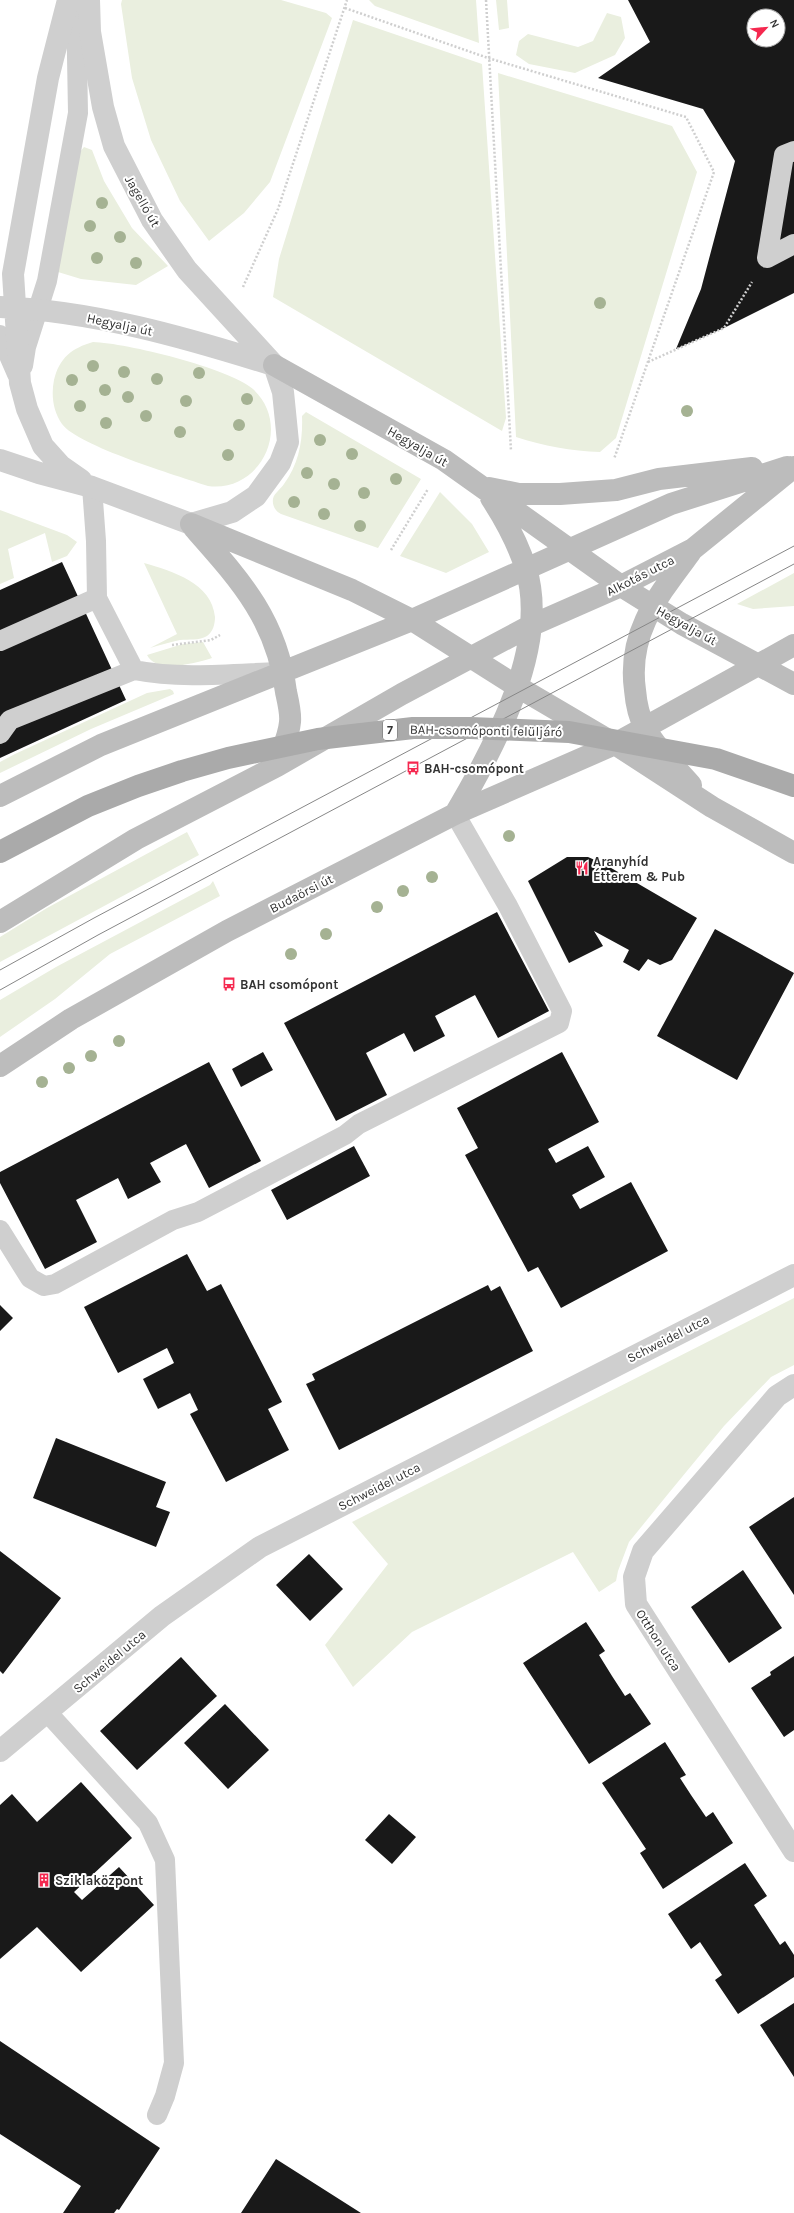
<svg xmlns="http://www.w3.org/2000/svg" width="794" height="2213" font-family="Karla,sans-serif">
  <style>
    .green { fill: #eaefdf }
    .building { fill: #191919; fill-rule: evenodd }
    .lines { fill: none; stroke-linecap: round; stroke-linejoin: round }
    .path { stroke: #cfcfcf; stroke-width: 2.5; stroke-dasharray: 2 2; stroke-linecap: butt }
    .service { stroke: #cfcfcf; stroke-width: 20 }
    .minor { stroke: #cfcfcf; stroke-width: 22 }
    .tertiary { stroke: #cfcfcf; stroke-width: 22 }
    .secondary { stroke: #bcbcbc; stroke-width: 22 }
    .tram { stroke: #878787; stroke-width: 1 }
    .primary-bridge { stroke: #aaa; stroke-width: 22 }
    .tree { fill: #a5b293 }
    .labels { text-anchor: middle; stroke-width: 4; stroke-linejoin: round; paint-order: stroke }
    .shield { fill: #fff; stroke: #707070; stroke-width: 1 }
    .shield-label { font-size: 12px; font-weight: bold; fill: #323232 }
    .street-label { font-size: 13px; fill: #323232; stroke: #fff }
    .poi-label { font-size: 13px; font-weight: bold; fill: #323232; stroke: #fff; text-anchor: start }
  </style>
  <rect width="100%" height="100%" fill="#fff"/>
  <!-- green -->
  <path class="green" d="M122,0H281L326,13L332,18L270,182L244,213L209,241L180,201L151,140L132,78L121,4Z
    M369,0H476L479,43L375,6Z
    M496,0H507L509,28L499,30Z
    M607,13L621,17L625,38L615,55L575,73L529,64L516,55L519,41L528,34L578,47L593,41Z
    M353,20L482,64L506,418L502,431L273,297L279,259Z
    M498,73L672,126L697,172L616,438L600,452C571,451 544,446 516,437Z
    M84,147L92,150L104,181L132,228L168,266L136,285L81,279L58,272L80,152Z
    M93,342C126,343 229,368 253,389C293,426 261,493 208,486C178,476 78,446 62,424C53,411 51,395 54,380C59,358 72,348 93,342Z
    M306,412L421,479L378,548L281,514C275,511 272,505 273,499C274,493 281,489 284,484C299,464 303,440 302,416Z
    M440,492L472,524L489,552L446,573L400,556Z
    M0,510L67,535L77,542L67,556L52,562L45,533L8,549L14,578L0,584Z
    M144,563C172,571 212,583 215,617C215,624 213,632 207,636C199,641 189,639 180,640C170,642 160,645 150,648L177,634Z
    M794,573V606L753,609L737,604Z
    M203,642L212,658C196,663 156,674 147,655L183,644Z
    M170,689L173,691L174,694L91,729L0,773V762L15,754L147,693Z
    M187,832L199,855L0,962V937L47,908Z
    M213,881L220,896L110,954L55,999L0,1037V1000L56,967L210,885Z
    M794,1298V1365L771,1377L724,1426L668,1494L629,1542L618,1571L616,1581L599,1592L573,1552L412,1632L353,1687L325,1645L388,1564L352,1522Z"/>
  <!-- building -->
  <path class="building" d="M628,0H794V293L724,328L676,349L701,289L735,161L703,109L598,78L650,42ZM754,16H778V40H754Z
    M62,562L126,700L0,758V590Z
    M567,857H588L606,865L697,918L672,960L660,965L648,959L639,971L623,962L629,950L594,931L603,946L569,963L528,881Z
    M497,912L549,1011L498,1038L475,995L435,1016L445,1036L414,1052L404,1033L366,1053L387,1095L336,1121L284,1023Z
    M715,929L794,973L737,1080L657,1036Z
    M263,1052L273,1070L241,1087L232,1069Z
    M562,1052L599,1122L548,1149L556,1163L588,1146L605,1177L572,1195L580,1209L631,1182L668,1251L561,1308L538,1267L528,1272L465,1155L478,1148L457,1108Z
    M209,1062L261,1161L209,1188L186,1144L150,1163L161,1182L128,1199L118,1178L76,1200L97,1242L45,1269L0,1183V1172Z
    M354,1146L370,1176L287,1220L271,1190Z
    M187,1254L207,1291L221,1284L282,1402L268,1409L289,1450L226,1482L190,1414L198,1410L190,1393L158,1409L143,1379L174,1363L167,1348L118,1373L84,1307Z
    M488,1285L491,1291L500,1286L533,1351L339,1450L306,1384L315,1380L312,1374Z
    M0,1305L13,1318L0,1331Z
    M56,1438L166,1482L156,1507L170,1512L156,1547L33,1498Z
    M794,1497V1595L749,1527Z
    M0,1551L61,1598L3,1674L0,1671Z
    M309,1554L343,1589L310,1621L276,1585Z
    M743,1570L782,1628L729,1663L691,1607Z
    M586,1622L605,1651L599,1655L612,1676L625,1696L630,1693L651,1724L589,1764L523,1663Z
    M794,1656V1730L784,1737L751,1688L771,1675L770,1672Z
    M181,1657L217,1696L137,1770L100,1731Z
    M225,1704L269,1750L228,1789L184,1743Z
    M665,1742L686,1775L680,1778L691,1795L706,1817L713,1812L733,1843L663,1889L640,1853L646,1849L602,1783Z
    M81,1782L132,1838L74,1892L82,1900L119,1867L154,1905L81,1972L37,1927L0,1959V1805L12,1794L37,1822Z
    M389,1814L416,1837L392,1864L365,1840Z
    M745,1863L767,1896L754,1905L780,1945L785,1941L794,1955V1977L738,2014L715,1980L722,1975L700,1942L691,1949L668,1914Z
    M794,2003V2077L760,2025Z
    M0,2041L160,2148L119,2210L117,2209L114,2213H63L81,2186L0,2134Z
    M276,2159L361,2213H241Z"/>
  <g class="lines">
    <!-- path -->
    <path class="path" d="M486,0L511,451
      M345,8L488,58L686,117L714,172L614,459
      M243,287L278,209L347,0
      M648,362L724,328L752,282
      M391,550L428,489
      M172,645L211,640L220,635"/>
    <!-- service -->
    <path class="service" d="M794,151L784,155L767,258L794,244
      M0,335L17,374
      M23,366L26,347L47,281L78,113L76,0
      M97,598L134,670
      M0,641L97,598L96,541L92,487
      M0,734L10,720L134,670C181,679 229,674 277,672
      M0,1230L30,1278L44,1286L55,1284L173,1220L198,1212L345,1135L359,1124L559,1023L562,1011L508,906L455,814
      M47,1712L148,1823L165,1860L174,2063L165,2096L157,2115"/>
    <!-- minor -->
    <path class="minor" d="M794,1385L777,1396L643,1551L634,1577L636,1604L794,1851
      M0,1751L162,1616L260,1547L794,1275"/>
    <!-- tertiary -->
    <path class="tertiary" d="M68,0L48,78L13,274L20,383L27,409L43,446L61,466L81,480
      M0,307C93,311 184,337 273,365
      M0,460L39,473L92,487L191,524L232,512L256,496L280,463L288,442L283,392L274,365L187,270L152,220L114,146L103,107L90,32L89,0"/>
    <!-- secondary -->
    <path class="secondary" d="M274,365L444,460L621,586L682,624L794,684
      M489,488L519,494H560L616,490L659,479L752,468
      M191,524L352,590L412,620L518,687L615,744L712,807L794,853
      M194,528C240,580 277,620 286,692C288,701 291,713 290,722C289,735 282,750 278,763
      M690,553C658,596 627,633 635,690C636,702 639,717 645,728C657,749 675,767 691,785
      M0,796L101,745L412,620L671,504L787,467
      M455,814C493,750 550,646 526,569C518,543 506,521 491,498
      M0,922L136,839L277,766L402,694L530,626L621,586L693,549L794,467
      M0,1066L71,1019L227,931L455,814L615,744L794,645"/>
    <!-- tram -->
    <path class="tram" d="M0,970L94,918L794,546
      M0,990L98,935L794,564"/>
    <!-- primary-bridge -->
    <path class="primary-bridge" d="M0,852L88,806L138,786L182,771L228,758L318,739L413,728H470L569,732L716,759L794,786"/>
  </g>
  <!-- trees -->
  <g class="tree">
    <circle cx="102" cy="203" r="6"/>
    <circle cx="90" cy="226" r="6"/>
    <circle cx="120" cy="237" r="6"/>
    <circle cx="97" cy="258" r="6"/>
    <circle cx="136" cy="263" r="6"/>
    <circle cx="600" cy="303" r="6"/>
    <circle cx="93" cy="366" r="6"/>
    <circle cx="124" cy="372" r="6"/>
    <circle cx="199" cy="373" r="6"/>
    <circle cx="157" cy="379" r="6"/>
    <circle cx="72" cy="380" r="6"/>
    <circle cx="105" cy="390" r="6"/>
    <circle cx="128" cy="397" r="6"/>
    <circle cx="247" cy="399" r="6"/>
    <circle cx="186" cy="401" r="6"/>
    <circle cx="80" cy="406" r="6"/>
    <circle cx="687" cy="411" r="6"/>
    <circle cx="146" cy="416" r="6"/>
    <circle cx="106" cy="423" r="6"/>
    <circle cx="239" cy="425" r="6"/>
    <circle cx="180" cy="432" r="6"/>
    <circle cx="320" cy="440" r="6"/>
    <circle cx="352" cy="454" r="6"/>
    <circle cx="228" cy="455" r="6"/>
    <circle cx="307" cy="473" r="6"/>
    <circle cx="396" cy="479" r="6"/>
    <circle cx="334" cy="484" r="6"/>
    <circle cx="364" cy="493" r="6"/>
    <circle cx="294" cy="502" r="6"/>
    <circle cx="324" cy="514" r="6"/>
    <circle cx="360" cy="526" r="6"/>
    <circle cx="509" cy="836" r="6"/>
    <circle cx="432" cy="877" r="6"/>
    <circle cx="403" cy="891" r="6"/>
    <circle cx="377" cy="907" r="6"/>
    <circle cx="326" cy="934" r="6"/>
    <circle cx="291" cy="954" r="6"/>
    <circle cx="119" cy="1041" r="6"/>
    <circle cx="91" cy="1056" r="6"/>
    <circle cx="69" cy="1068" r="6"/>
    <circle cx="42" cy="1082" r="6"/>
  </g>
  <!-- icons -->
  <defs>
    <g id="bus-bare" transform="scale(1.08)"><path d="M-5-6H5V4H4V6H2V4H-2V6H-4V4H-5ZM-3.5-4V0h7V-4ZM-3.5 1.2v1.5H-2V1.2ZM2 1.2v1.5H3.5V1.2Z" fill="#f5284f" stroke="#fff" stroke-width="2.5" paint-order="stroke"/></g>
    <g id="restaurant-bare" transform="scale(1.08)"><path d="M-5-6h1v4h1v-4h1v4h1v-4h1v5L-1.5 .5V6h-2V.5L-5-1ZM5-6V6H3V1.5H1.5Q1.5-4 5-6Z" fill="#f5284f" stroke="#fff" stroke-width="2.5" paint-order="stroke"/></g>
    <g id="building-bare" transform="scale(1.08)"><path d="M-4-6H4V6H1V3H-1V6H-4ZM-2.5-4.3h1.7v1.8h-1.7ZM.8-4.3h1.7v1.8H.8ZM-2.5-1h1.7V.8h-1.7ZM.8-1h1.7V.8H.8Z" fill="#f5284f" stroke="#fff" stroke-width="2.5" paint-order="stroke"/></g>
  </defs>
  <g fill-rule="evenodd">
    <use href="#bus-bare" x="413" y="768"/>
    <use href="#restaurant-bare" x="582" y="868"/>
    <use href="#bus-bare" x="229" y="984"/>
    <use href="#building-bare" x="44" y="1880"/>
  </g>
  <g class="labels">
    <!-- shield labels -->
    <rect class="shield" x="383" y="720" width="14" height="20" rx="3"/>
    <g class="shield-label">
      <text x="390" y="734">7</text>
    </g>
    <!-- street labels -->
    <g class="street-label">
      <text transform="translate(143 201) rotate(60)" y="5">Jagelló út</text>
      <text transform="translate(120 324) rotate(12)" y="5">Hegyalja út</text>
      <text transform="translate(418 446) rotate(30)" y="5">Hegyalja út</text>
      <text transform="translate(640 575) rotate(-27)" y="5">Alkotás utca</text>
      <text transform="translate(687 625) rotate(29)" y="5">Hegyalja út</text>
      <text transform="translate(486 730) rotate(1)" y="5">BAH-csomóponti felüljáró</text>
      <text transform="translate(301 893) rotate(-27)" y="5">Budaörsi út</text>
      <text transform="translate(668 1338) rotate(-27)" y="5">Schweidel utca</text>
      <text transform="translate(379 1486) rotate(-27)" y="5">Schweidel utca</text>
      <text transform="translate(659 1640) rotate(57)" y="5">Otthon utca</text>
      <text transform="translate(109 1661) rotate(-40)" y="5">Schweidel utca</text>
    </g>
    <!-- poi labels -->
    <g class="poi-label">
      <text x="424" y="773">BAH-csomópont</text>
      <text x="593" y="866">Aranyhíd<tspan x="593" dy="15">Étterem &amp; Pub</tspan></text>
      <text x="240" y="989">BAH csomópont</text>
      <text x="55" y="1885">Sziklaközpont</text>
    </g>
  </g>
  <!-- north arrow -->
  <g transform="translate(766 28) rotate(63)"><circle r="19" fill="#ffffff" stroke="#adadad"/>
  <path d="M0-3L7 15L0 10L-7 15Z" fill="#f5284f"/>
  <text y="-6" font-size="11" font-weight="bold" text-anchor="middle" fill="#323232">N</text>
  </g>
</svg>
